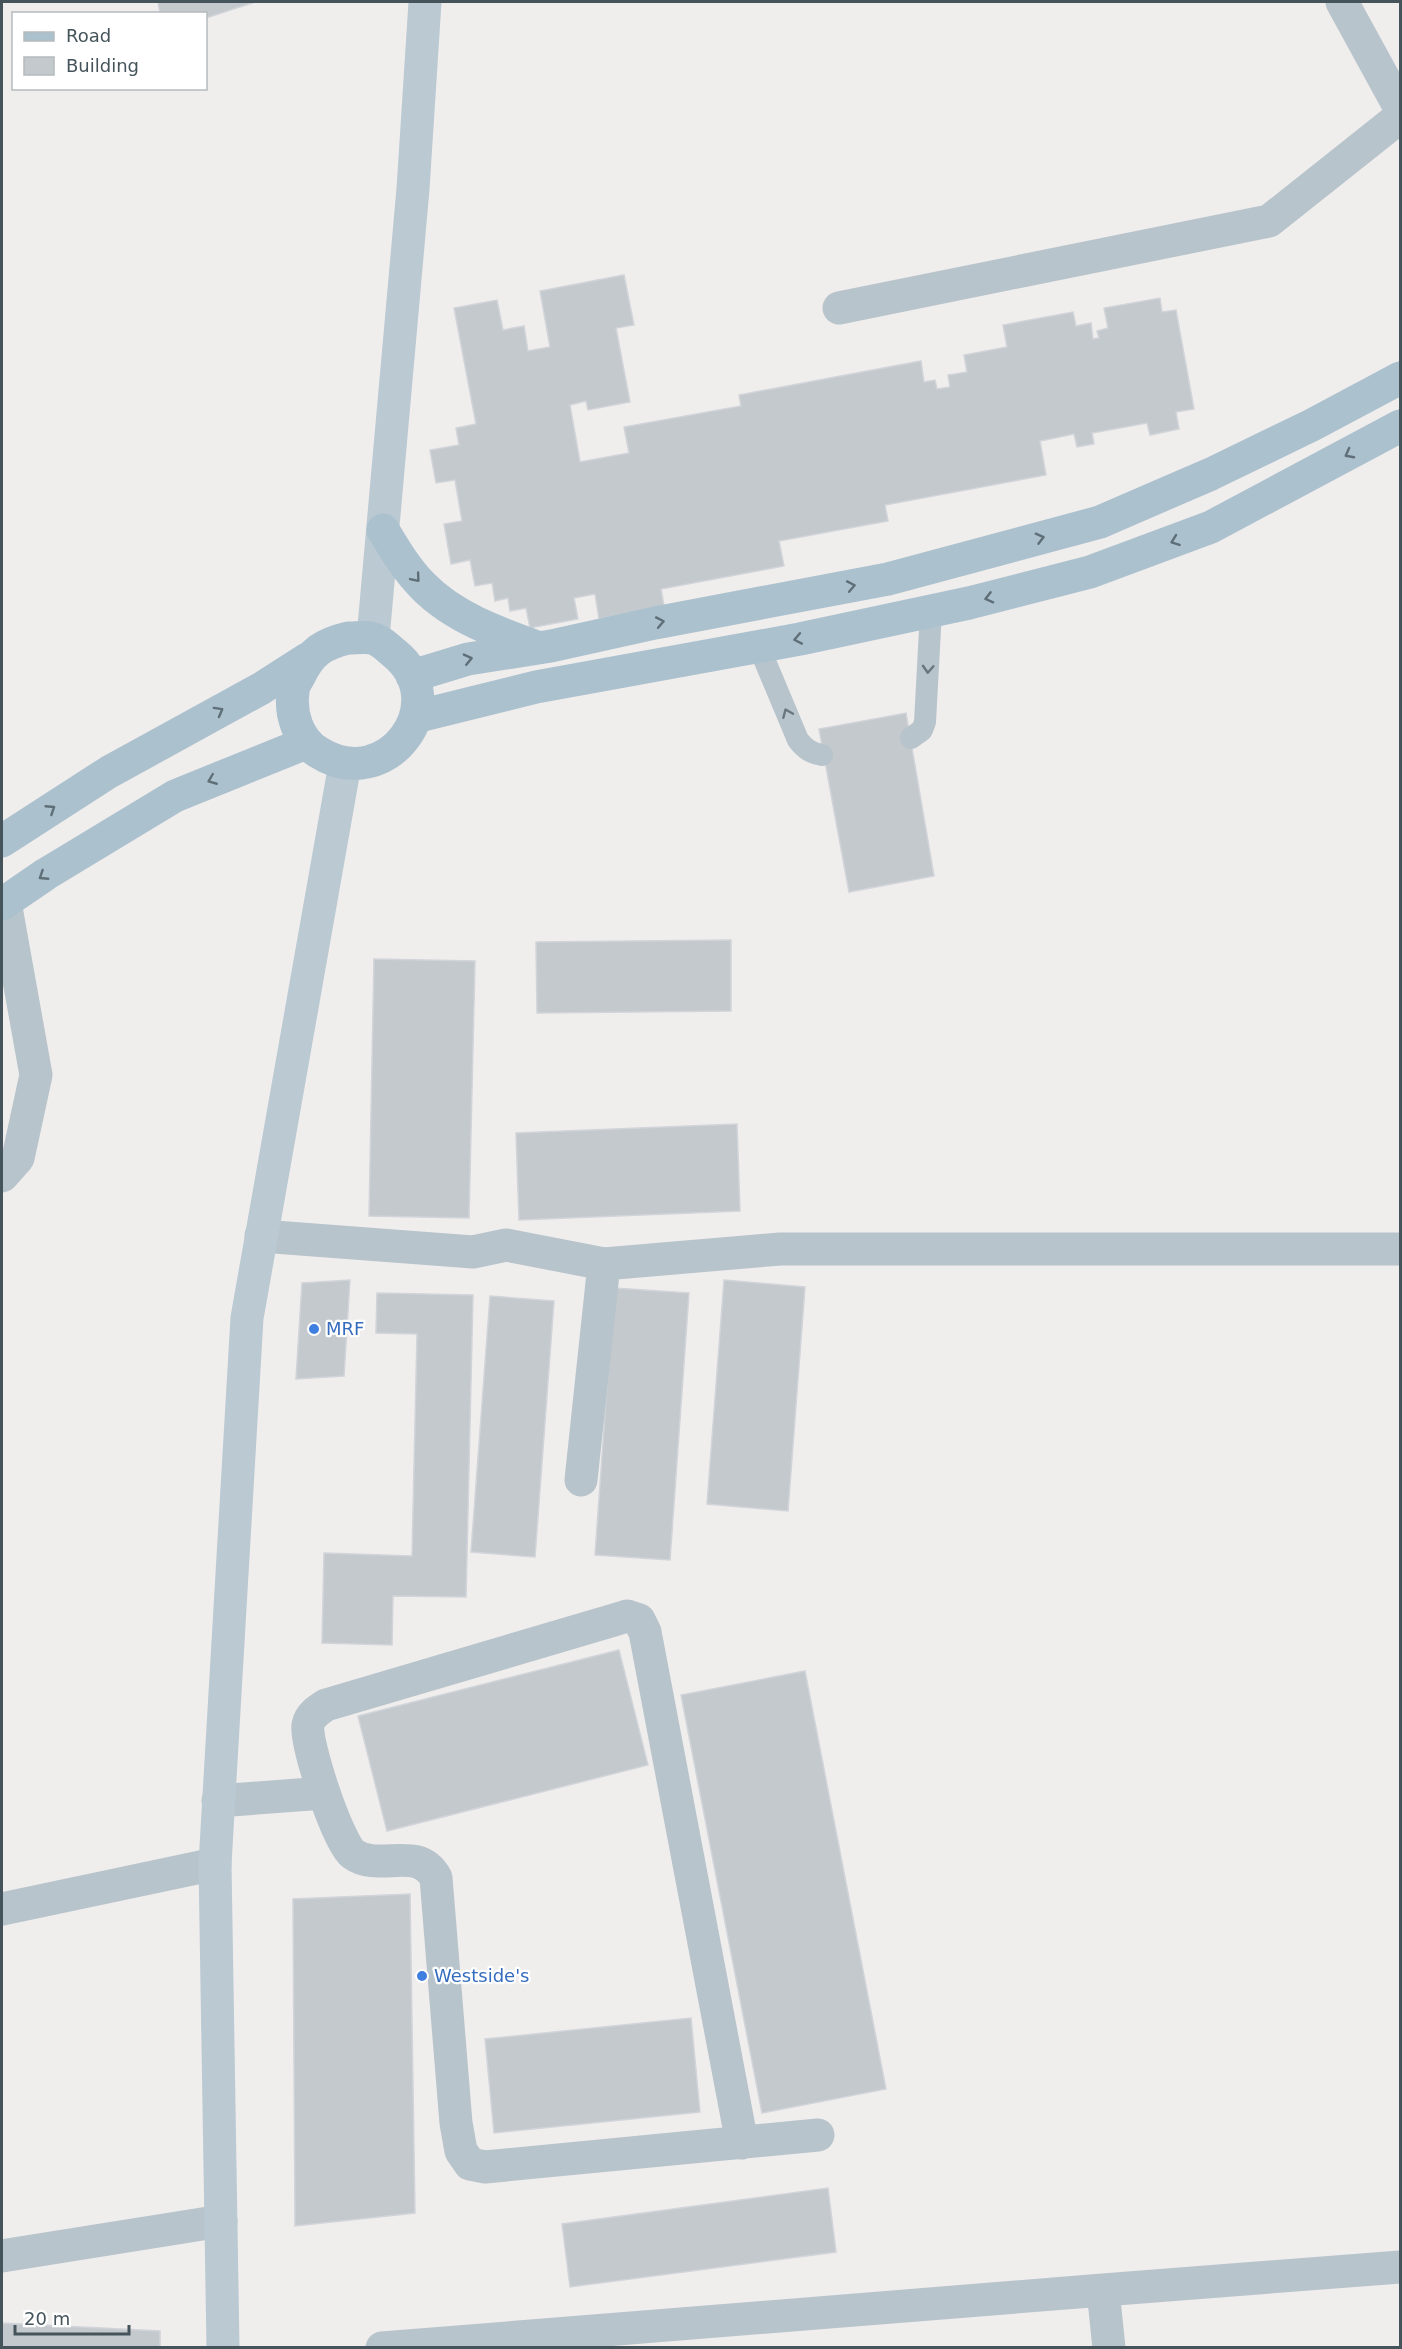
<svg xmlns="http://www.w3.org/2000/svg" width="1402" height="2349" font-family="'DejaVu Sans',sans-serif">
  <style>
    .building { fill: #c4c9cd; stroke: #d1d4d9; stroke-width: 1.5 }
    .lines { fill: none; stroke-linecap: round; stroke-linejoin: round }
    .lane { stroke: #b8c4cb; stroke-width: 22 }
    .street { stroke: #b8c4cb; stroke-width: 33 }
    .secondary { stroke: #bac9d2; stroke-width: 33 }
    .primary { stroke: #acc1ce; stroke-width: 33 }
    .oneway { stroke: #5f6f78 }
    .oneway2 { stroke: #68767d }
    .shop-dot { fill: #3f7fe0; stroke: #fff; stroke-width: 2 }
    .labels { text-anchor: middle; stroke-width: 4.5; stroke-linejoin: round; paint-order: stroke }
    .shop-label { font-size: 18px; fill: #366cbe; stroke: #fff; text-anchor: start }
  </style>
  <rect width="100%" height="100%" fill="#f0eded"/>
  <!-- building -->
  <path class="building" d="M158,2H255L206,18V14H160Z
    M624,275L634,325L616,328L630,402L588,410L586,401L570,405L580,462L629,453L624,427L741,406L739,395L921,361L924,382L935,380L937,389L950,387L948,375L967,372L964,355L1007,347L1003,325L1073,312L1076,326L1091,323L1093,339L1099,338L1097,331L1108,328L1104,308L1160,298L1162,312L1176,310L1194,409L1176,412L1179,429L1150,435L1147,423L1092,433L1094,444L1077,447L1074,434L1040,441L1046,475L885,505L888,521L779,541L784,566L661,589L664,606L599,619L595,594L574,598L578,619L530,628L526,608L510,611L508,598L495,601L492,583L475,586L470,560L451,564L444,524L462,521L455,480L436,483L430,450L459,445L456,428L476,424L454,308L497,300L503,330L524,326L528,351L550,347L540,291Z
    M906,713L934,876L849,892L819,729Z
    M731,940V1011L537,1013L536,942Z
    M374,959L475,961L469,1218L369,1216Z
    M737,1124L740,1211L519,1220L516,1133Z
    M350,1280L344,1376L296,1379L302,1283Z
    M724,1280L805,1287L788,1511L707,1504Z
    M614,1288L689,1293L670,1560L595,1555Z
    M377,1293L473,1295L466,1597L393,1596L392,1645L322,1643L324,1553L412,1556L417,1334L376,1333Z
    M490,1296L554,1301L535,1557L471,1552Z
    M619,1650L648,1765L387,1831L358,1716Z
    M805,1671L886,2089L762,2113L681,1695Z
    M410,1894L415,2213L295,2226L293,1899Z
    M691,2018L700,2112L494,2133L485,2039Z
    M828,2188L836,2252L570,2287L562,2224Z
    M2,2323L160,2331V2348H2Z"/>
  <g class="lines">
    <!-- lane -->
    <path class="lane" d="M759,647L798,740C805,749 811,753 822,755
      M911,738L922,730L925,722L931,611"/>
    <!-- street -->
    <path class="street" d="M1342,2L1400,108
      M839,308L1269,221L1400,117
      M2,1176L18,1158L36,1075L5,902
      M261,1236L473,1252L506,1245L604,1264L780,1249H1400
      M581,1480L604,1264
      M218,1801L324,1793
      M2,1909L215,1864
      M742,2143L645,1632L639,1620L627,1616L614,1620L326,1705C318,1710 310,1715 308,1725C305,1743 338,1843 353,1854C379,1873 418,1844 436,1878L456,2123L461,2151L470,2164L485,2167L818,2135
      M2,2256L221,2221
      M1103,2290L1400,2267
      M382,2348L1103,2290L1109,2348"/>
    <!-- secondary -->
    <path class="secondary" d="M373,638L413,189L425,2
      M223,2348L215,1864L247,1318L345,764"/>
    <!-- primary -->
    <path class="primary" d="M383,530C395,550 407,570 423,586C453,617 498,633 537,647
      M348,638C356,638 364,637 371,638C380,640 388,648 394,653C455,702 387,796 318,752C298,740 290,714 293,692C293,686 297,680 300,675C311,652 323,644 348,638Z
      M412,676L468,659L551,646L655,623L888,579L1100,522L1211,474L1312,425L1400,378
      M415,717L536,687L800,639L969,603L1090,572L1211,527L1400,426
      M2,841L109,772L262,688L307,659
      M2,904L46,874L175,796L306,743"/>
  </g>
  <!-- one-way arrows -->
  <defs><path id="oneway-chevron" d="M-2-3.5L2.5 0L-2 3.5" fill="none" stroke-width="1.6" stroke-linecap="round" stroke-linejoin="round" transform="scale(1.5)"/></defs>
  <g class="oneway">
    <use href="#oneway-chevron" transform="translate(1349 454) rotate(152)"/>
    <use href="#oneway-chevron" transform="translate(1040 538) rotate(-15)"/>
    <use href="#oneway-chevron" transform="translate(1175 541) rotate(160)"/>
    <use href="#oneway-chevron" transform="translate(416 578) rotate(50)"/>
    <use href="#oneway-chevron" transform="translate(851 586) rotate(-11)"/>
    <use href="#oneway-chevron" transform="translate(989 598) rotate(166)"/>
    <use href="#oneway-chevron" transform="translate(660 622) rotate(-11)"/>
    <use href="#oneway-chevron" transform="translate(798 639) rotate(169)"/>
    <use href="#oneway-chevron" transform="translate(468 659) rotate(-13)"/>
    <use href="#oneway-chevron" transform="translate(219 711) rotate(-29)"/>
    <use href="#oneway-chevron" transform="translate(212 780) rotate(158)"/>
    <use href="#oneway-chevron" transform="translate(51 809) rotate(-33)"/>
    <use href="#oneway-chevron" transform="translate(43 876) rotate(147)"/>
  </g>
  <g class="oneway2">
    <use href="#oneway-chevron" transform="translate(928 669) rotate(93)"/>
    <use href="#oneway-chevron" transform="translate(787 713) rotate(-113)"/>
  </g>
  <!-- markers -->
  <g class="shop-dot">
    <circle cx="314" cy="1329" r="6"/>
    <circle cx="422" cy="1976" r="6"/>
  </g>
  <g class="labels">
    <!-- shop labels -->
    <g class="shop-label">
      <text x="326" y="1335">MRF</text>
      <text x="434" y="1982">Westside's</text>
    </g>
  </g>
  <!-- border -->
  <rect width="1402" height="2349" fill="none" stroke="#45545b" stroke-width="6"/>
  <!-- legend -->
  <rect x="12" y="12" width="195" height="78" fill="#ffffff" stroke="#b5bbbd" stroke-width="1.5"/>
  <rect x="24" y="32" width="30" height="9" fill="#acc1ce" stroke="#b5bbbd" stroke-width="1.5"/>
  <text x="66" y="42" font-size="18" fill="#45545b">Road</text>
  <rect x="24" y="57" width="30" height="18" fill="#c4c9cd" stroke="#b5bbbd" stroke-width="1.5"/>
  <text x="66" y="72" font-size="18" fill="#45545b">Building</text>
  <!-- scale -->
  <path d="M15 2325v9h114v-9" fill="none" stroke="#45545b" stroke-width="3"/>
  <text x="24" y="2325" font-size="18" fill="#45545b" stroke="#ffffff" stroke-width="4.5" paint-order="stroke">20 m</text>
</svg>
